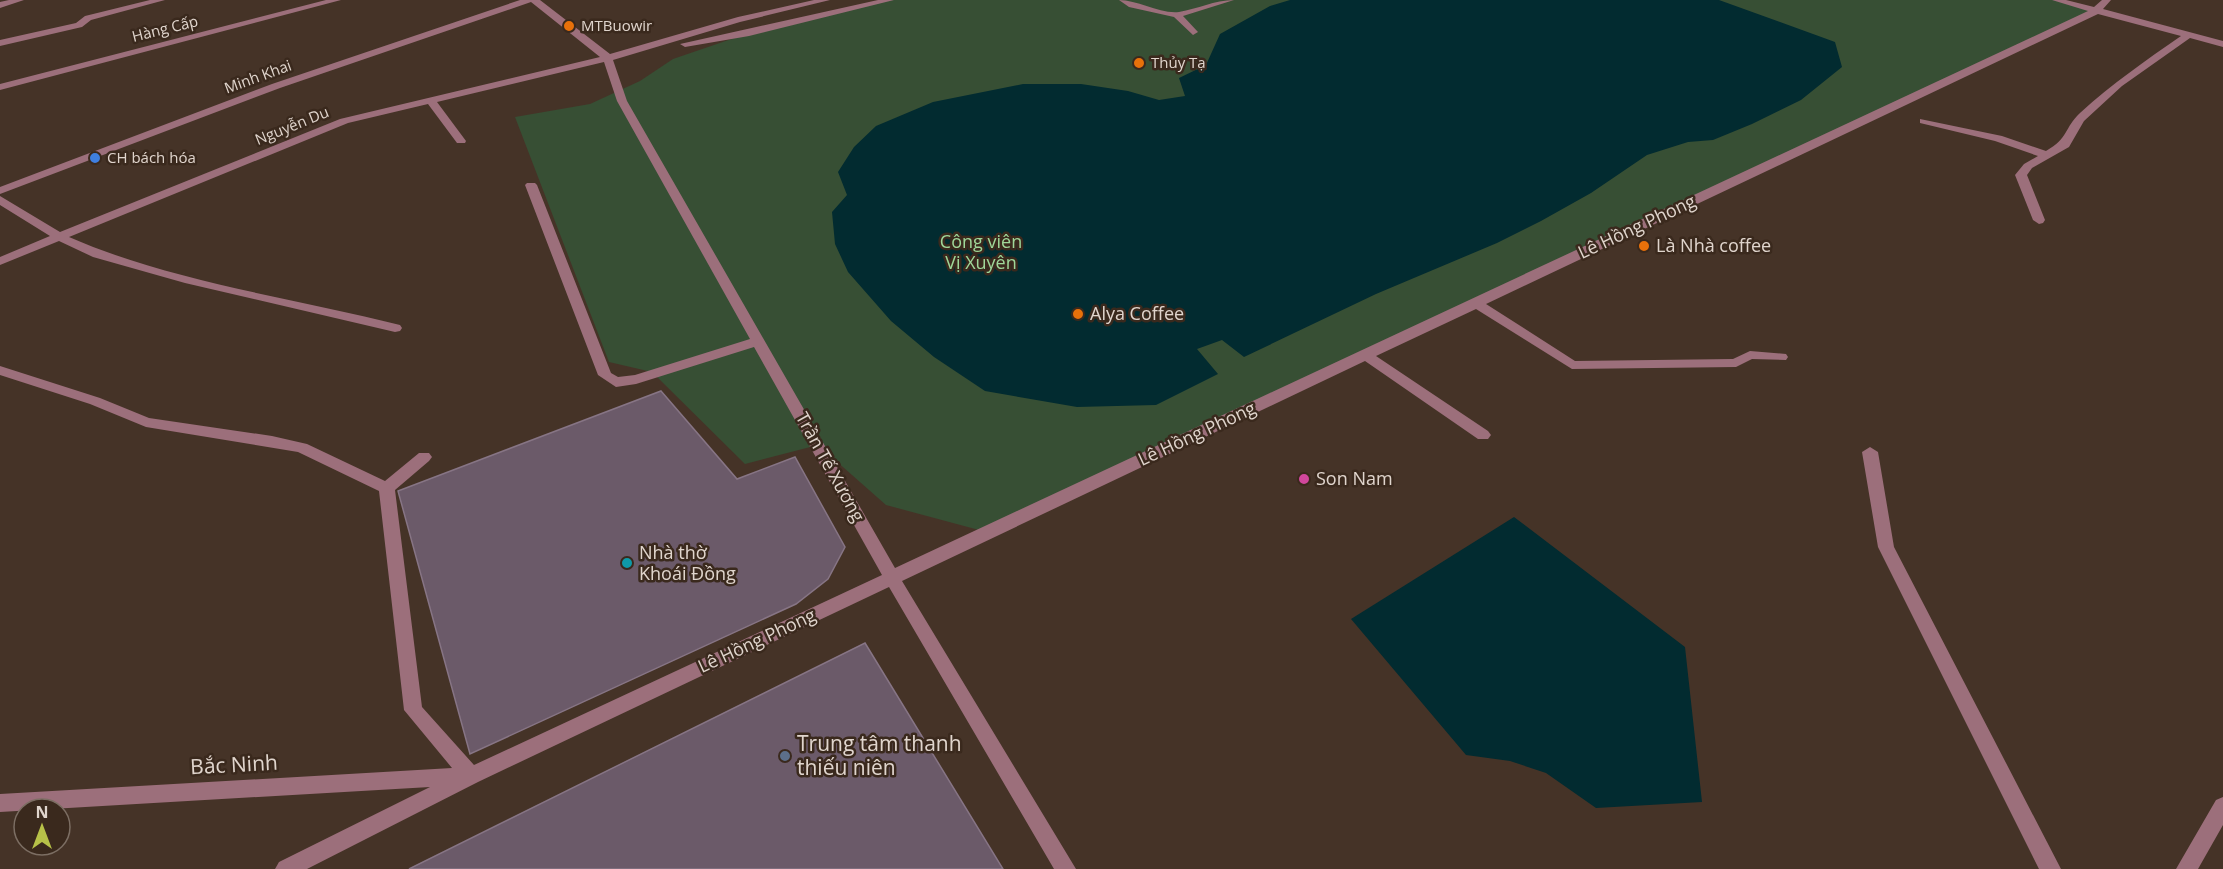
<svg xmlns="http://www.w3.org/2000/svg" width="2223" height="869" font-family="'Open Sans',sans-serif">
  <style>
    .green { fill: #374f34 }
    .water { fill: #022b30 }
    .building { fill: #6b5a69; stroke: #877585; stroke-width: 1.5 }
    .lines { fill: none; stroke-linecap: round; stroke-linejoin: round }
    .minor { fill: #9c6f7b; fill-rule: evenodd }
    .food-dot { fill: #e8710a; stroke: #3a291d; stroke-width: 2 }
    .shop-dot { fill: #3f7fe0; stroke: #3a291d; stroke-width: 2 }
    .hotel-dot { fill: #d1479c; stroke: #3a291d; stroke-width: 2 }
    .culture-dot { fill: #0f9aa8; stroke: #3a291d; stroke-width: 2 }
    .service-dot { fill: #5c6f8a; stroke: #3a291d; stroke-width: 2 }
    .labels { text-anchor: middle; stroke-width: 5; stroke-linejoin: round; paint-order: stroke }
    .far-poi-label { font-size: 15px; fill: #e0d5cd; stroke: #3a291d; text-anchor: start }
    .far-street-label { font-size: 15px; fill: #e0d5cd; stroke: #3a291d }
    .street-label { font-size: 18px; fill: #e0d5cd; stroke: #3a291d }
    .park-label { font-size: 18px; fill: #9fd799; stroke: #3a291d }
    .poi-label { font-size: 18px; fill: #e0d5cd; stroke: #3a291d; text-anchor: start }
    .near-poi-label { font-size: 21px; fill: #e0d5cd; stroke: #3a291d; text-anchor: start }
    .near-street-label { font-size: 21px; fill: #e0d5cd; stroke: #3a291d }
  </style>
  <rect width="100%" height="100%" fill="#453327"/>
  <!-- green -->
  <path class="green" d="M890,0H2056L2096,11L979,530L886,505L818,445L745,464L652,372L609,362L515,117L590,104L640,81L673,59L749,33Z"/>
  <!-- water -->
  <path class="water" d="M1290,0H1719L1835,42L1842,67L1801,100L1752,124L1713,140L1688,142L1647,155L1591,193L1541,221L1497,243L1376,294L1244,357L1222,340L1197,349L1218,374L1156,405L1077,407L985,391L934,357L891,321L848,272L835,244L832,212L847,195L838,172L854,147L876,126L933,102L1023,84H1081L1128,91L1159,100L1185,96L1179,78L1206,65L1220,34L1270,6Z
    M1514,517L1685,647L1702,802L1596,808L1546,773L1510,761L1466,755L1351,619Z"/>
  <!-- building -->
  <path class="building" d="M661,391L737,479L795,457L845,547L828,579L796,604L470,754L398,491Z
    M865,643L1003,869H409Z"/>
  <g class="lines">
    <!-- minor -->
    <path class="minor" d="M9,0H24L0,8V2Z
      M150,0H165L91,20L82,27L0,46V40L76,23L85,16Z
      M326,0H341L0,90V84Z
      M520,0H540L610,54L738,17L814,0H830L740,22L613,60L627,101L895,568L2088,11L2052,0H2066L2094,7L2102,0H2111L2103,9L2223,41V47L2190,38L2122,86L2084,121L2069,147L2032,168L2027,175L2045,220L2043,223L2039,224L2033,220L2015,175L2024,164L2038,156L1995,141L1920,123V119L2002,136L2046,151C2069,138 2064,128 2080,113C2113,83 2145,61 2181,36L2098,14L1486,304L1575,361L1733,359L1750,351L1786,354L1788,357L1786,360L1752,359L1736,367L1572,369L1476,309L1376,356L1488,431L1491,435L1488,439H1478L1365,361L902,581L1076,869H1054L889,587L478,782L307,869H275L279,862L430,787L0,812V794L452,768L404,710L379,491L298,452L146,427L90,404L0,375V366L100,398L149,418L272,436L307,444L385,481L419,453H429L432,457L429,461L395,490L422,707L474,765L882,575L754,347L636,384L616,387L598,375L525,185L527,183H535L537,185L611,373L618,377L635,375L750,339L617,101L604,62L437,102L466,141L465,143H457L428,104L348,123L69,237C169,281 293,298 400,325L402,328L400,331L395,332L185,283L93,257L59,241L0,265V257L50,236L0,205V196L60,232L340,119L600,57L531,2L280,88L0,194V187L272,84Z
      M878,0H894L749,36L685,47L680,44Z
      M1119,0C1138,0 1159,14 1179,12C1198,9 1214,0 1234,0L1183,16L1198,32L1193,35L1174,17L1129,7Z
      M1870,447L1878,452L1894,547L2061,869H2039L1878,547L1862,452Z
      M2223,797V825L2198,869H2176L2216,800Z"/>
  </g>
  <!-- markers -->
  <g class="food-dot">
    <circle cx="569" cy="26" r="6"/>
    <circle cx="1139" cy="63" r="6"/>
    <circle cx="1644" cy="246" r="6"/>
    <circle cx="1078" cy="314" r="6"/>
  </g>
  <circle class="shop-dot" cx="95" cy="158" r="6"/>
  <circle class="hotel-dot" cx="1304" cy="479" r="6"/>
  <circle class="culture-dot" cx="627" cy="563" r="6"/>
  <circle class="service-dot" cx="785" cy="756" r="6"/>
  <g class="labels">
    <!-- far-poi labels -->
    <g class="far-poi-label">
      <text x="581" y="31">MTBuowir</text>
      <text x="1151" y="68">Thủy Tạ</text>
      <text x="107" y="163">CH bách hóa</text>
    </g>
    <!-- far-street labels -->
    <g class="far-street-label">
      <text transform="translate(165 29) rotate(-14)" y="5">Hàng Cấp</text>
      <text transform="translate(258 77) rotate(-20)" y="5">Minh Khai</text>
      <text transform="translate(292 126) rotate(-22)" y="5">Nguyễn Du</text>
    </g>
    <!-- street labels -->
    <g class="street-label">
      <text transform="translate(1637 227) rotate(-25)" y="6">Lê Hồng Phong</text>
      <text transform="translate(1197 434) rotate(-25)" y="6">Lê Hồng Phong</text>
      <text transform="translate(830 467) rotate(61)" y="6">Trần Tế Xương</text>
      <text transform="translate(757 641) rotate(-25)" y="6">Lê Hồng Phong</text>
    </g>
    <!-- park labels -->
    <g class="park-label">
      <text x="981" y="248">Công viên<tspan x="981" dy="21">Vị Xuyên</tspan></text>
    </g>
    <!-- poi labels -->
    <g class="poi-label">
      <text x="1656" y="252">Là Nhà coffee</text>
      <text x="1090" y="320">Alya Coffee</text>
      <text x="1316" y="485">Son Nam</text>
      <text x="639" y="559">Nhà thờ<tspan x="639" dy="21">Khoái Đồng</tspan></text>
    </g>
    <!-- near-poi labels -->
    <g class="near-poi-label">
      <text x="797" y="751">Trung tâm thanh<tspan x="797" dy="24">thiếu niên</tspan></text>
    </g>
    <!-- near-street labels -->
    <g class="near-street-label">
      <text transform="translate(234 765) rotate(-3)" y="7">Bắc Ninh</text>
    </g>
  </g>
  <!-- north arrow -->
  <g transform="translate(42 827)"><circle r="28" fill="#3a291d" stroke="#7c6e63" stroke-width="1.5"/>
  <path d="M0-4.5L10 22L0 15L-10 22Z" fill="#b7c148"/>
  <text y="-9" font-size="16" font-weight="bold" text-anchor="middle" fill="#e0d5cd">N</text>
  </g>
</svg>
